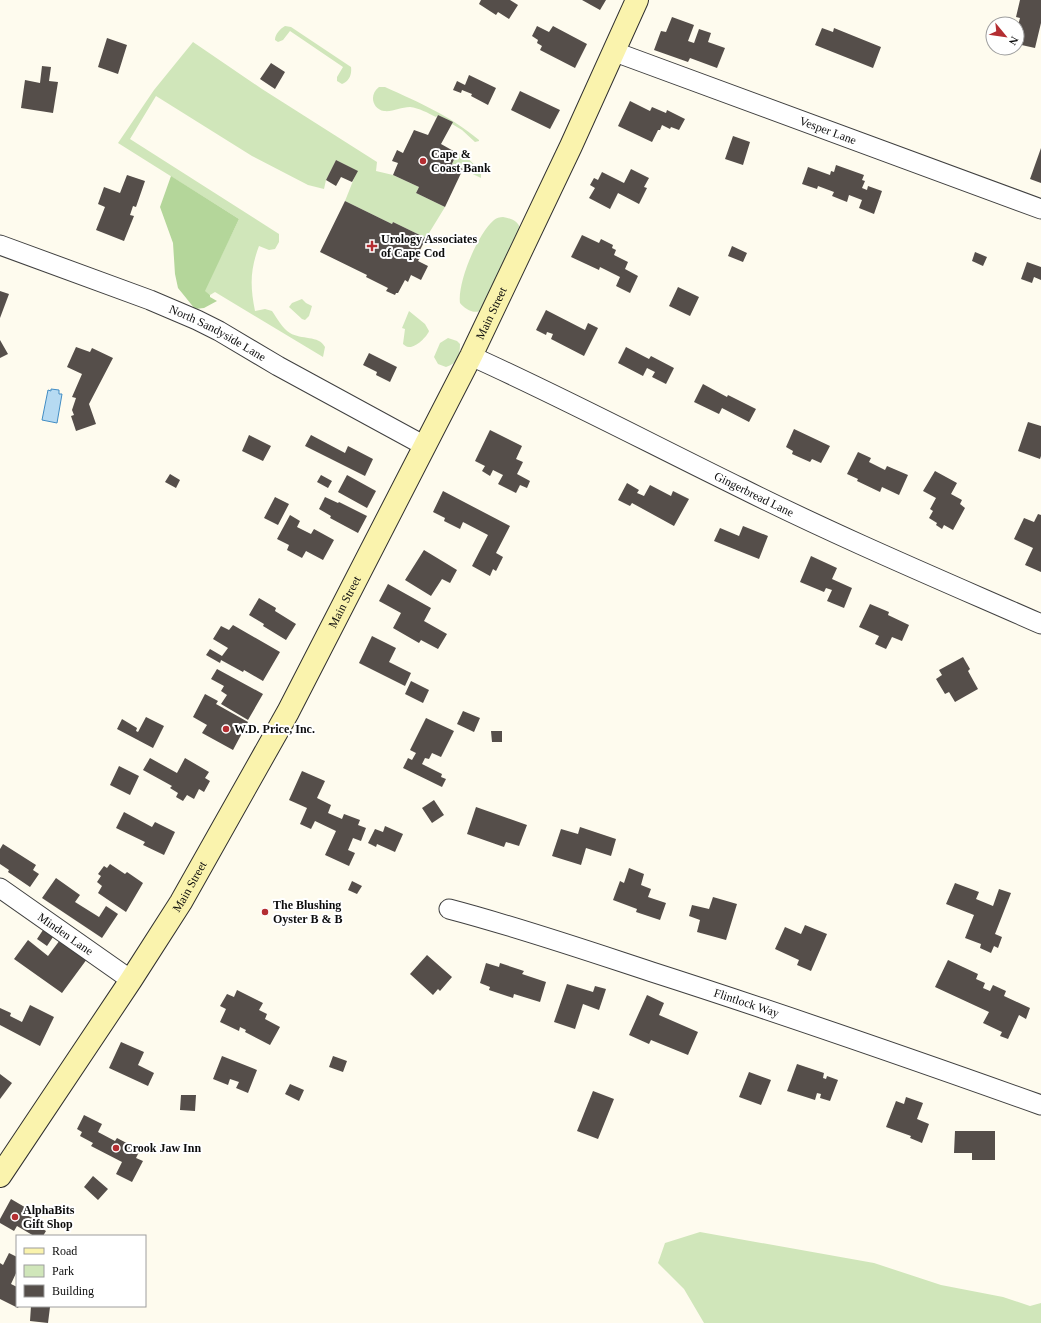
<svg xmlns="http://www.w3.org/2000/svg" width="1041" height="1323" font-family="Georgia,serif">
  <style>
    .green { fill: #d0e6ba }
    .forest { fill: #b4d69a }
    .water { fill: #b6daf2; stroke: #428dc4 }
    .building { fill: #554e4a }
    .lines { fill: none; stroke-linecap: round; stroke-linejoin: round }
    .street-casing { stroke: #404040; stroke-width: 21 }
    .secondary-casing { stroke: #2f2f2f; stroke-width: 24 }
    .street { stroke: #fff; stroke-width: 19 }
    .secondary { stroke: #faf3ad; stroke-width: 22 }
    .poi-dot { fill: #b42e32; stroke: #fff; stroke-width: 1.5 }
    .labels { text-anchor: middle; stroke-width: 4; stroke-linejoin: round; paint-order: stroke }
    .street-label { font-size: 12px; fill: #0d0d0d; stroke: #fff }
    .poi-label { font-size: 12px; font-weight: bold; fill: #0d0d0d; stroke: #fff; text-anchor: start }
  </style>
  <rect width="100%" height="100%" fill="#fefbee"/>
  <!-- green -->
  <path class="green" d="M285,26L291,27L351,67C352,75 349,81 342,84L337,81V77L343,67L290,31L283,40L278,42L275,40C275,34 280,29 285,26Z
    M193,42L262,89L377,162L376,171L393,175L419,187L416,193L445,207L426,238L393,222L392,224L345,201L357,171L336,160L326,180L324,189L308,185L252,156L156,96L130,139L279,234V242L275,249L269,250L259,246C250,270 250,286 255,311L265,309L272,311C277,318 282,328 290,333C301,340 319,335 325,347L323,357L215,292L210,295L204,291L239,219L118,143L154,90Z
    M379,87H385C420,103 449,115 479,140V141L475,142L462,130L452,124V122L438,115L436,117C428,113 419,108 410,107C401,107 393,112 384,111C372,109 369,94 379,87Z
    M457,153C468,156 475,165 481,173V178L452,164Z
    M503,217C510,218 519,221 520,229L482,310C474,315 465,309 460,303C457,283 478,233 494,220C496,218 500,217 503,217Z
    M302,299L306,303L312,306L309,316L305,320L302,319L289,307L292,303Z
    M409,311L425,324L429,331C427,337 415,348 409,347C406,347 405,345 403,344L405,329L402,328Z
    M448,338L457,341L460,344C460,355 457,364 446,367L438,364L434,357L440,343Z
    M700,1232L874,1263L941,1285L1003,1297L1030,1306L1041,1303V1323H704L684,1289L658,1263L665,1243Z"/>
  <!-- forest -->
  <path class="forest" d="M171,176L239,219L205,291L210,295V297L217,301L204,308L195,309L178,288L175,274L173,243L160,207Z"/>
  <!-- water -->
  <path class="water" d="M51,389L59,390V394H62L57,423L42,420L48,390L51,391Z"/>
  <!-- building -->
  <path class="building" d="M481,0H510L518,5L509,19L498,12L496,15L479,4Z
    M582,0H606L600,10Z
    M1020,0H1041V23L1035,48L1017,44V29L1020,18L1016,17Z
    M672,17L694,25L688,41L694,43L699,29L711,33L708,42L725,48L717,68L690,58L688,62L654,50L661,31L666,32Z
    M537,26L549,32L553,26L587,44L575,68L540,50L542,46L537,43L538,40L532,36Z
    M822,28L833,32L834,28L881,47L873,68L815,45Z
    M107,38L127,45L118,74L98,67Z
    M271,63L285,72L275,89L260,79Z
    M42,66L51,67L49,81L58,82L53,113L21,108L25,80L40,83Z
    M469,75L496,88L488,105L471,96L472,94L462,90L461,93L453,90L457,81L465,85Z
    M520,91L560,110L550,129L511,110Z
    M630,101L650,111L652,107L666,113L667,110L685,119L679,130L671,127L670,129L662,125L660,130H658L652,142L618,126Z
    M438,115L453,122L441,144L457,153L452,164L463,169L445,207L416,193L419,187L393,175L398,163L392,161L397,150L403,153L414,130L428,135Z
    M733,136L750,142L743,165L725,159Z
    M1041,148V183L1030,179Z
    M336,160L358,171L352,182L341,177L336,186L326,180Z
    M836,165L864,175L862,180L865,181L862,188L867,190L868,186L882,191L874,214L859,208L862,200L849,195L847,202L832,196L834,192L818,186L817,189L802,184L808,167L830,175L831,171L834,172Z
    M631,169L649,178L644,187L647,188L639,204L618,193L610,209L589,198L595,188L590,185L594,178L598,180L602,172L624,183Z
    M127,175L145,181L136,207L133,206L130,215L134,216L124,241L96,230L105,207L98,204L104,187L120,193Z
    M345,201L392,224L393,222L426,238L418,254L421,256L418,261L428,266L421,280L411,275L408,282L405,280L398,293H396L395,295L386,291L388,288L366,277L367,275L320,252Z
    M582,235L599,243L601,239L613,245L612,248L616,250L614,255L628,262L625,269L638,276L630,293L616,286L620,277L600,267L599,270L571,257Z
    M732,246L747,253L743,262L728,256Z
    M975,252L987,257L983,266L972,261Z
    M1027,262L1041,267V280L1034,277L1032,283L1021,279Z
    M678,287L699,297L690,316L669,306Z
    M0,291L9,294L0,318Z
    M546,310L585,330L588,323L598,328L584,356L551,339L553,334L547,332L546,335L536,330Z
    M0,340L8,354L0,358Z
    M76,347L90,352L92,348L113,358L89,404L96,424L76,431L71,416L74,415L72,410L76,398L72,397L82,374L67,367Z
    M626,347L649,359L651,356L674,368L666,384L652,377L655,372L647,368L643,376L618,363Z
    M369,353L397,367L390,382L376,375L377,372L363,365Z
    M703,384L727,397L728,395L756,409L749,422L722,408L719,414L694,402Z
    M1028,422L1041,426V456L1040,459L1018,451Z
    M794,429L830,446L821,463L812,459L810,462L792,454L793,451L786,447Z
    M490,430L522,446L516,459L523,462L517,474L530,481L527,488L520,485L516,493L498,484L503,475L493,470L490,476L482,471L485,466L475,461Z
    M249,435L271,446L263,461L242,451Z
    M311,435L345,453L348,446L373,459L365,476L305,446Z
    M858,452L871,458L869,462L885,470L887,466L908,475L899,495L882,487L880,492L857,481L858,479L847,474Z
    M935,471L957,483L951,494L962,500L960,504L965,508L953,530L944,525L942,529L936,525L937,523L929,518L933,511L930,509L936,498L923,491Z
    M170,474L180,480L176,488L165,482Z
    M321,475L332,481L328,488L317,482Z
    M347,475L376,491L367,508L338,492Z
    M627,483L639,490L637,493L644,496L650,485L671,496L673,491L689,499L674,526L632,503L630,506L618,500Z
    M443,491L510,526L496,553L503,557L496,571L493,569L490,576L472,566L488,535L463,522L460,529L444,521L445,518L433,512Z
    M275,497L289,504L278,525L264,518Z
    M325,497L338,503L339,502L367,516L358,533L330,518L331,516L319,509Z
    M1038,514L1041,515V572L1025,565L1033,548L1014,539L1024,518L1034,522Z
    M290,515L300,521L297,527L311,534L314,529L334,540L323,560L306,551L302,558L287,550L289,545L277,539Z
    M743,526L768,536L759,559L714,541L720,528L739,536Z
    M424,550L457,570L450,583L442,579L431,596L405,580Z
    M811,556L837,568L832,579L852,588L844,608L827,601L832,590L826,588L824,592L800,582Z
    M388,584L431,608L424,621L447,634L438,649L421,640L419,643L393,628L401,613L379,601Z
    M259,598L276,608L275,611L296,624L286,640L263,626L264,624L249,615Z
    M870,604L889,612L888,615L909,625L902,641L892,637L886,649L875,644L879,636L859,627Z
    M233,625L280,652L263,681L244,670L243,672L221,660L220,663L206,655L210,649L222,656L228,648L213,639L221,626L229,630Z
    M372,636L396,648L389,662L411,673L405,686L359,663Z
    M963,657L970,669L968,671L978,689L955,702L949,692L945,694L936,679L942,675L939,670Z
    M217,669L263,694L248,720L221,704L227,695L221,691L224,686L211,679Z
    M411,681L429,690L423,703L405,694Z
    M205,694L218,701L216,704L248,722L233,750L202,733L207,725L193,717Z
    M463,711L480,718L474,732L457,724Z
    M146,717L164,726L153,748L117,729L122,719L137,728L136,731L138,732Z
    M426,718L454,731L441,757L432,753L429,759L425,758L422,764L442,774L441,777L446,779L442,787L403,768L408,758L412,760L416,753L410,750Z
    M491,731H502V742H492Z
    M150,758L177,773L185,758L209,772L205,778L210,781L204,792L199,789L194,799L187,795L183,801L176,797L178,793L170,788L172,786L143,770Z
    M119,766L139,776L130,795L110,785Z
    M302,771L325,781L317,798L331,805L328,813L342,819L344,814L360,820L358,825L366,828L361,841L353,838L348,850L355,853L349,866L325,855L336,831L315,821L311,829L300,824L307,808L289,800Z
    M434,800L444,815L432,823L422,808Z
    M476,807L527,825L519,846L506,842L504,847L467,834Z
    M124,812L152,827L155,822L175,832L164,855L143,845L145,842L116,828Z
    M385,826L403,834L395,852L377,844L376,847L368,843L375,829L383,832Z
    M580,827L616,839L611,856L586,848L581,865L552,856L561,829L578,834Z
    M3,844L36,865L33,870L39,874L30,887L8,872L9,870L0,864V849Z
    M110,864L125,874L127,872L143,883L126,912L98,893L102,886L97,882L101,876L98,874L104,866L107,868Z
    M629,868L644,874L641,885L651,889L648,897L666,903L660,920L636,912L637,909L613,900L620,881L624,883Z
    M56,878L80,895L75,902L99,917L106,906L118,914L102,938L42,898Z
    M352,881L362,886L357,894L348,890Z
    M955,883L979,892L976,899L993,906L999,889L1011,893L995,934L1002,937L998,948L994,946L991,953L980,948L981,944L965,938L974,915L946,904Z
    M713,897L737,904L726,940L697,932L700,920L689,916L692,905L709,909Z
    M805,925L827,934L811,971L797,965L799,960L775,949L785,927L801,934Z
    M43,930L53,937L47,946L37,939Z
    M28,940L48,956L60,940L87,959L62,993L14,959Z
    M427,955L452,977L440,991L438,989L433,995L410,974Z
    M948,960L978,974L976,979L985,983L983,988L990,991L993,985L1006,991L1004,996L1030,1008L1026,1019L1019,1015L1008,1039L1000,1036L1002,1032L983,1023L989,1012L935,987Z
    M486,963L499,967L500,963L524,971L522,974L546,982L540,1002L514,994L513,998L489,990L490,987L480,983Z
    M567,984L593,992L595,986L606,989L599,1010L583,1004L575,1029L554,1022Z
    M237,990L263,1003L259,1010L267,1014L265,1019L280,1027L270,1045L245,1032L246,1030L240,1027L239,1031L220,1022L226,1009L220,1006L227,994L234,997Z
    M647,995L664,1003L659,1015L698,1032L688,1055L651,1040L649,1044L629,1035Z
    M30,1005L54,1017L40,1046L0,1025V1008L11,1013L10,1016L22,1022Z
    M121,1042L144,1052L138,1065L154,1073L148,1086L109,1068Z
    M222,1056L257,1070L248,1093L236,1088L239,1082L230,1079L228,1085L213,1079Z
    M333,1056L347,1061L343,1072L329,1067Z
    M797,1064L824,1073L823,1078L826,1079L827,1076L838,1080L830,1101L820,1098L821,1094L817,1093L815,1100L787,1091Z
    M749,1072L771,1080L761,1105L739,1097Z
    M0,1074L12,1083L0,1099Z
    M290,1084L304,1090L299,1101L285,1094Z
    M593,1091L614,1099L598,1139L577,1131Z
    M181,1095H196L195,1111L180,1110Z
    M906,1097L923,1103L917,1119L929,1124L922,1143L910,1138L911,1136L886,1127L896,1101L904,1104Z
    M84,1115L102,1124L98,1132L115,1141L117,1138L140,1150L136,1158L143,1161L132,1182L116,1174L122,1162L91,1146L93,1143L80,1136L82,1132L77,1129Z
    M955,1131H995V1160H972V1153H954Z
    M93,1176L108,1189L98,1200L84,1187Z
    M11,1199L28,1209L25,1214L40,1222L38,1226L46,1231L43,1236H34L17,1226L14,1231L0,1223V1219Z
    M9,1253L17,1257V1271L11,1284L17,1287V1306H19L18,1308L0,1299V1263L3,1265Z
    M31,1306L50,1307L48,1323L30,1321Z"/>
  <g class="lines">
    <!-- street casing -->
    <g class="street-casing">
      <g id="street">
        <path id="s1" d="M615,52L1041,209"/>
        <path id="s2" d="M0,245L150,300L197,320L219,331L278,366L425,446"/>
        <path id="s3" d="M471,356C562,397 651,444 741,488C839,537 941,580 1041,624"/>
        <path id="s4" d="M0,888L131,980"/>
        <path id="s5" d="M449,909C518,927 585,950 652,972C783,1014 912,1059 1041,1105"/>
      </g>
    </g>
    <!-- secondary casing -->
    <g class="secondary-casing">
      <g id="secondary">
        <path id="s6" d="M0,1176L131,980L181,902L288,712L471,356L571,146L637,0"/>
      </g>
    </g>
    <!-- street -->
    <use href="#street" class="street"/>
    <!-- secondary -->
    <use href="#secondary" class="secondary"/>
  </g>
  <!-- markers -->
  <g class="poi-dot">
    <circle cx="423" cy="161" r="4"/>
    <path d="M370 240h4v4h4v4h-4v4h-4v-4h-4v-4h4z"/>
    <circle cx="226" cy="729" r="4"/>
    <circle cx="265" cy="912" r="4"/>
    <circle cx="116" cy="1148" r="4"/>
    <circle cx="15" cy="1217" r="4"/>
  </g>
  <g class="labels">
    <!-- street labels -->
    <g class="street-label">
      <text dy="4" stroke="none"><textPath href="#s1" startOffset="227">Vesper Lane</textPath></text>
      <text dy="4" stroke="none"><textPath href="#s6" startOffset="994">Main Street</textPath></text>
      <text dy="4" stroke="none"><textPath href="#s2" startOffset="235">North Sandyside Lane</textPath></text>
      <text dy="4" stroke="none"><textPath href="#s3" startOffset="315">Gingerbread Lane</textPath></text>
      <text dy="4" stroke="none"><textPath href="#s6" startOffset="670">Main Street</textPath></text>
      <text dy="4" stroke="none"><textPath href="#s6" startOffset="346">Main Street</textPath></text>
      <text dy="4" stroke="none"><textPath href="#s4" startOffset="80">Minden Lane</textPath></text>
      <text dy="4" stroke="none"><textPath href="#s5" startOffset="312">Flintlock Way</textPath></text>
    </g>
    <!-- poi labels -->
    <g class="poi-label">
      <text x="431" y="158">Cape &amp;<tspan x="431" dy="14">Coast Bank</tspan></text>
      <text x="381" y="243">Urology Associates<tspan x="381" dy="14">of Cape Cod</tspan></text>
      <text x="234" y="733">W.D. Price, Inc.</text>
      <text x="273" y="909">The Blushing<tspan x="273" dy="14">Oyster B &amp; B</tspan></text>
      <text x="124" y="1152">Crook Jaw Inn</text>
      <text x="23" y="1214">AlphaBits<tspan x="23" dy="14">Gift Shop</tspan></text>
    </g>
  </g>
  <!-- legend -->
  <rect x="16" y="1235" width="130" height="72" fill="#ffffff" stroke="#9e9e9e"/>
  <rect x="24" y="1248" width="20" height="6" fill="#faf3ad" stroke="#9e9e9e"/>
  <text x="52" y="1255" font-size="12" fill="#0d0d0d">Road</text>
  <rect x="24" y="1265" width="20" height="12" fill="#d0e6ba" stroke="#9e9e9e"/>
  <text x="52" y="1275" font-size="12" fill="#0d0d0d">Park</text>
  <rect x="24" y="1285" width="20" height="12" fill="#554e4a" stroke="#9e9e9e"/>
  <text x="52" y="1295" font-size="12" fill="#0d0d0d">Building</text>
  <!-- north arrow -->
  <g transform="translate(1005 36) rotate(119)"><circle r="19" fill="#ffffff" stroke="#9e9e9e"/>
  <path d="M0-3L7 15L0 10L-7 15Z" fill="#b42e32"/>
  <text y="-6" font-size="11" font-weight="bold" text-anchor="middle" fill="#0d0d0d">N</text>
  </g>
</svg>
